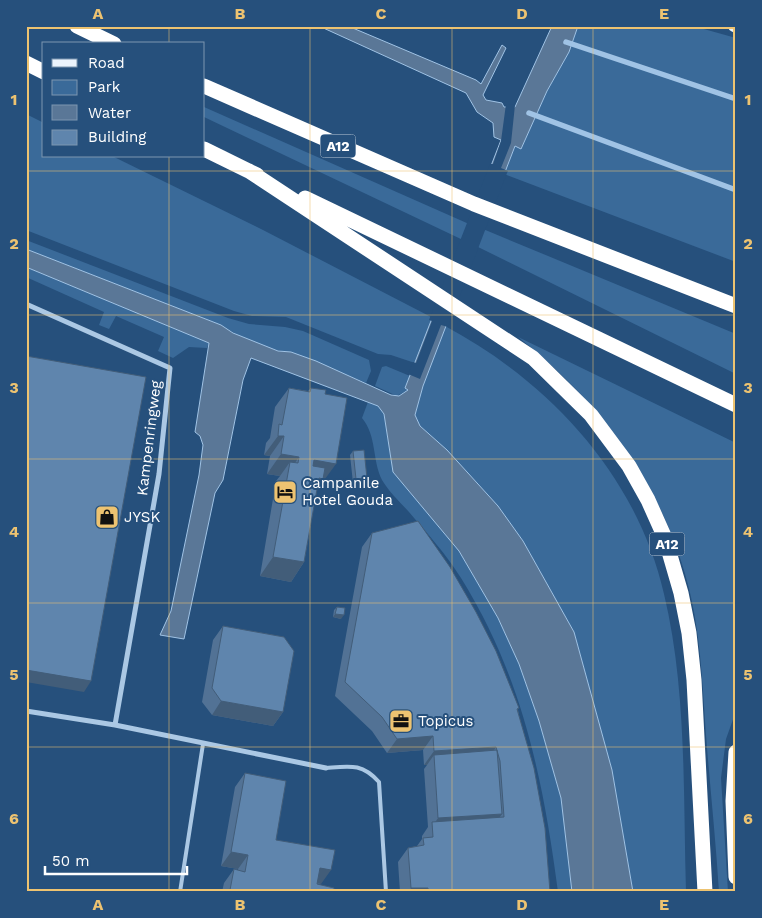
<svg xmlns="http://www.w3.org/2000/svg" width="762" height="918" font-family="'Work Sans',sans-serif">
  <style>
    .green { fill: #3a6a99 }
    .water { fill: #5a7797; stroke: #a0c3e5 }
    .pier { fill: #26507c }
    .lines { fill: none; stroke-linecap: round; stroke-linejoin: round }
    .stream { stroke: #a0c3e5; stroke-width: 5.5 }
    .service { stroke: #abc8e4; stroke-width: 4 }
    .minor { stroke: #abc8e4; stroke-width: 5 }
    .primary { stroke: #ebf3fc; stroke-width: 12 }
    .motorway { stroke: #fff; stroke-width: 15 }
    .wall { fill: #527295 }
    .shaded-wall { fill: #425d79 }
    .building { fill: #5f85ad; stroke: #425d79 }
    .grid { fill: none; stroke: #edc371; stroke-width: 1; stroke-opacity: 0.55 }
    .labels { text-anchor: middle; stroke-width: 4; stroke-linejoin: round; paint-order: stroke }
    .shield { fill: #26507c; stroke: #becad8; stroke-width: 1 }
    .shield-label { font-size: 14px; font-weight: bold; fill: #fff }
    .street-label { font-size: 15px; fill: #fff; stroke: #26507c }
    .poi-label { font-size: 15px; fill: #fff; stroke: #26507c; text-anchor: start }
    .neatline { fill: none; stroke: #edc371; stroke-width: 2 }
    .grid-label { font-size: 16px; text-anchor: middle; font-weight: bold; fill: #edc371 }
  </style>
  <rect width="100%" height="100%" fill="#26507c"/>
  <!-- green -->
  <path class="green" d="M578,26H693L736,38V262L504,174L515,146L521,148L547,91L569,52Z
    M204,107L469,224L463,240L204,117Z
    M26,114L44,123V156H112L263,230L433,318L415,363L391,355L378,354L286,317L252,316L234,311L26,230Z
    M483,229L736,334V374L476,246Z
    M26,240L228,318L249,324L285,327L303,331L369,360L371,371L366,383L291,352C267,351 241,338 221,325L26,249Z
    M26,267L209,343L207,348L189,347L173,358L158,351L164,337L116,316L109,329L99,325L104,312L26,277Z
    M445,326C550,382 637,476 664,594C687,690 683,793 686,892H633L612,770L574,632L523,541L498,506L447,450L420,426L415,416L420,394Z
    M518,337L736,443V711L726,739L721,778L728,892H719C716,844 711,796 707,748C703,698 702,646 691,597C667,491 603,404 518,337Z
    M386,366L410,376L405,387L408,390L397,396L375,386L382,367Z
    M368,402L379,406L384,414L393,472L459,551L498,618L519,664L539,721L561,798L572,892H558C543,778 522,676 461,578C446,554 427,533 409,512C400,502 389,492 382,480C372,460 377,436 362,418Z"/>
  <!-- water -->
  <path class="water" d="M319,26H348L476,80L481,84L502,45L506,48L483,95L486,100L502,103L504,107H515L552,26H578L569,52L547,91L521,149L515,146L423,386L415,415L420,426L447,450L498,506L523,541L574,632L612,770L633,892H572L561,798L539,721L519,664L498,618L459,551L393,472L384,414L378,406L251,358L243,380L223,480L215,493L184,639L160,635L171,611L199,475L203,445L200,436L195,432L209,343L26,267V249L221,325L233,333L278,351L291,352L316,361L391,395L399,396L408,390L405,388L501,140L494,137L493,123L477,112L466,93Z"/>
  <!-- pier -->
  <path class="pier" d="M506,104L515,105L511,143L501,168L508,171L507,173L448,327L441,325L420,379L408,374L413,362L416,363L432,321L429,320L467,223L490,164H493L501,141Z"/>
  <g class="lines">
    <!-- stream -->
    <path class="stream" d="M566,42L736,99
      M529,113L736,190"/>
    <!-- service -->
    <path class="service" d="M326,768C350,766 362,763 379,782L386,892
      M180,892L203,744"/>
    <!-- minor -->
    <path class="minor" d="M26,304L170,368L159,474L115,725L26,711
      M115,725L326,768"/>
    <!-- primary -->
    <path class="primary" d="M734,26L736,27"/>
    <!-- motorway -->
    <path class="motorway" d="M77,26L114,44
      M26,63L44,72
      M204,86L474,204L736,306
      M204,149L257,175
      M249,171L533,358L591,415L629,466L648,500L665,538L681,593L689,633L694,680L705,892
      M305,198L736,405
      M736,752L733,801L736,877"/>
  </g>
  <!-- wall -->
  <path class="wall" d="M289,388L308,391L311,388L325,394L322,483H320L317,487L304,562L291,582L260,576L276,481L280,476L267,474L270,456L264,455L266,443L270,438L275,407Z
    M353,451L367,478L365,481L353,483L350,455Z
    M372,533L518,710L550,892H400L398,862L408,848L417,846L422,839V836L428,827L424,769L427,765H424L423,750L387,753L372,731L335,696L362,547Z
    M337,607L341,619L333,617L334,610Z
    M223,626L283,712L273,726L212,715L202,702L213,640Z
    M245,773L276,840L321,884H317L334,892H222L224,883L234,869L238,870V869L221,866L235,787Z"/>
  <!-- shaded-wall -->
  <path class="shaded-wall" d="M278,436H284L270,456L264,455Z
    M281,454L299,457L288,473L290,462L280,476L267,474Z
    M314,460L336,464L322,483H320L310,498L300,480Z
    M367,478L365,481L353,483L356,479Z
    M273,557L304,562L291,582L260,576Z
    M335,614L344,615L341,619L333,617Z
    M26,670L91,681L84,692L26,682Z
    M221,701L283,712L273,726L212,715Z
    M433,736L423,750L387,753L397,739Z
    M496,747L487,761L434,755L427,765H424L434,751Z
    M502,814L492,828L432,827L438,818Z
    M231,852L248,855L238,869L221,866Z
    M320,868L331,870L321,884L310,882Z
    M411,888H428L425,892H408Z
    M230,890L241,892H229Z"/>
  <!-- building -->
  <path class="building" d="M26,356L146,377L91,681L26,670Z
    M289,388L310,392L311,388L326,390L325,394L347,398L336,464L314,460L313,466L325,468L323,479L319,478L304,562L273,557L290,462L298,463L299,457L281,454L284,436H278L279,424L282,425Z
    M364,450L367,478L356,479L353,451Z
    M418,521L450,567L476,612L496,651L519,708L517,709L534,768L545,828L550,892H428V888H411L408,848L424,845L423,838L433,837L432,822L504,817L500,761L496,747L434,751L433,736L397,739L382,717L345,682L372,533Z
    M337,607L345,608L344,615L335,614Z
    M223,626L284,637L294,651L283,712L221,701L212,688Z
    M497,750L502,814L438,818L434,755Z
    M245,773L286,781L276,840L335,850L331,870L320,868L317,884L334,888V892H241L230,890L234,869L245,872L248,855L231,852Z"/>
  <!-- grid -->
  <path class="grid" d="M169,26V44M310,26V892M452,26V892M593,26V892M169,156V892M26,171H736M26,315H736M26,459H736M26,603H736M26,747H736"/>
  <!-- icons -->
  <defs>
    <g id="hotel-square" transform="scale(1.25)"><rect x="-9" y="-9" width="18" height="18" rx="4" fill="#edc371" stroke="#26507c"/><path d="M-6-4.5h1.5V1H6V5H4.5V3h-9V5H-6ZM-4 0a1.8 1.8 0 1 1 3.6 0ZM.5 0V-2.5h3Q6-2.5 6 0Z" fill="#111"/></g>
    <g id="shop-square" transform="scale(1.25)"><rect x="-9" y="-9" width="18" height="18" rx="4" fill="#edc371" stroke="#26507c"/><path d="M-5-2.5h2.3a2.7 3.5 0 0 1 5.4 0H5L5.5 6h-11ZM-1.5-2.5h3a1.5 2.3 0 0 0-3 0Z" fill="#111"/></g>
    <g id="office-square" transform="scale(1.25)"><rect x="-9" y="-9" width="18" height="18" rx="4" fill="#edc371" stroke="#26507c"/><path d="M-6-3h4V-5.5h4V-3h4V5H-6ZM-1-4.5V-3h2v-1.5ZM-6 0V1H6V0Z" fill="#111"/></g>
  </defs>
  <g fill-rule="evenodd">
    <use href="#hotel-square" x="285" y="492"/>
    <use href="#shop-square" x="107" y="517"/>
    <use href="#office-square" x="401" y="721"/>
  </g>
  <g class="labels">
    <!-- shield labels -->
    <g class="shield">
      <rect x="320.5" y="134.5" width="35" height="23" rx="4"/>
      <rect x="649.5" y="532.5" width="35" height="23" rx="4"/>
    </g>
    <g class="shield-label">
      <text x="338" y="151">A12</text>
      <text x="667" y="549">A12</text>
    </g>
    <!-- street labels -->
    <g class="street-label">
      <text transform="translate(149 438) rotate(-83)" y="5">Kampenringweg</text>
    </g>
    <!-- poi labels -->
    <g class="poi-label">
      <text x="302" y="488">Campanile<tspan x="302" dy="17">Hotel Gouda</tspan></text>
      <text x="124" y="522">JYSK</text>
      <text x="418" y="726">Topicus</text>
    </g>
  </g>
  <!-- border -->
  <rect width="762" height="918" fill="none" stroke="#26507c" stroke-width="55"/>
  <!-- legend -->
  <rect x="42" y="42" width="162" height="115" fill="#26507c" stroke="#7d96b0"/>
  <rect x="52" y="59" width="25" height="8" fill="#ebf3fc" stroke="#7d96b0"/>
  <text x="88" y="68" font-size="15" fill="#ffffff">Road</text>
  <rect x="52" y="80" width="25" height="15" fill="#3a6a99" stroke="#7d96b0"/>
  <text x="88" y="92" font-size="15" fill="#ffffff">Park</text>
  <rect x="52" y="105" width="25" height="15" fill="#5a7797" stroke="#7d96b0"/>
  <text x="88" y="118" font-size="15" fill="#ffffff">Water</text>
  <rect x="52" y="130" width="25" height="15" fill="#5f85ad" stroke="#7d96b0"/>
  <text x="88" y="142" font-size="15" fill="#ffffff">Building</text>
  <!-- scale -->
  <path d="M45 866v8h142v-8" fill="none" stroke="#ffffff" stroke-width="2.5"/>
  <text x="52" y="866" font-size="15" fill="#ffffff" stroke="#26507c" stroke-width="4" paint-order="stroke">50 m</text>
  <rect x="28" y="28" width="706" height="862" class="neatline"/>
  <g class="grid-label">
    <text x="98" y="19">A</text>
    <text x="240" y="19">B</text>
    <text x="381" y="19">C</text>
    <text x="522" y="19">D</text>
    <text x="664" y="19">E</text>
    <text x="14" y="105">1</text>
    <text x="748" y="105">1</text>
    <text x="14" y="249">2</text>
    <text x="748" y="249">2</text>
    <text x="14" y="393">3</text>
    <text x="748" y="393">3</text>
    <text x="14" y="537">4</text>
    <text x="748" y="537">4</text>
    <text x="14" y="680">5</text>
    <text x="748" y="680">5</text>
    <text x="14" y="824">6</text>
    <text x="748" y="824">6</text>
    <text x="98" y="910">A</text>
    <text x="240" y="910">B</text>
    <text x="381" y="910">C</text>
    <text x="522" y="910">D</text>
    <text x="664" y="910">E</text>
  </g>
</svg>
